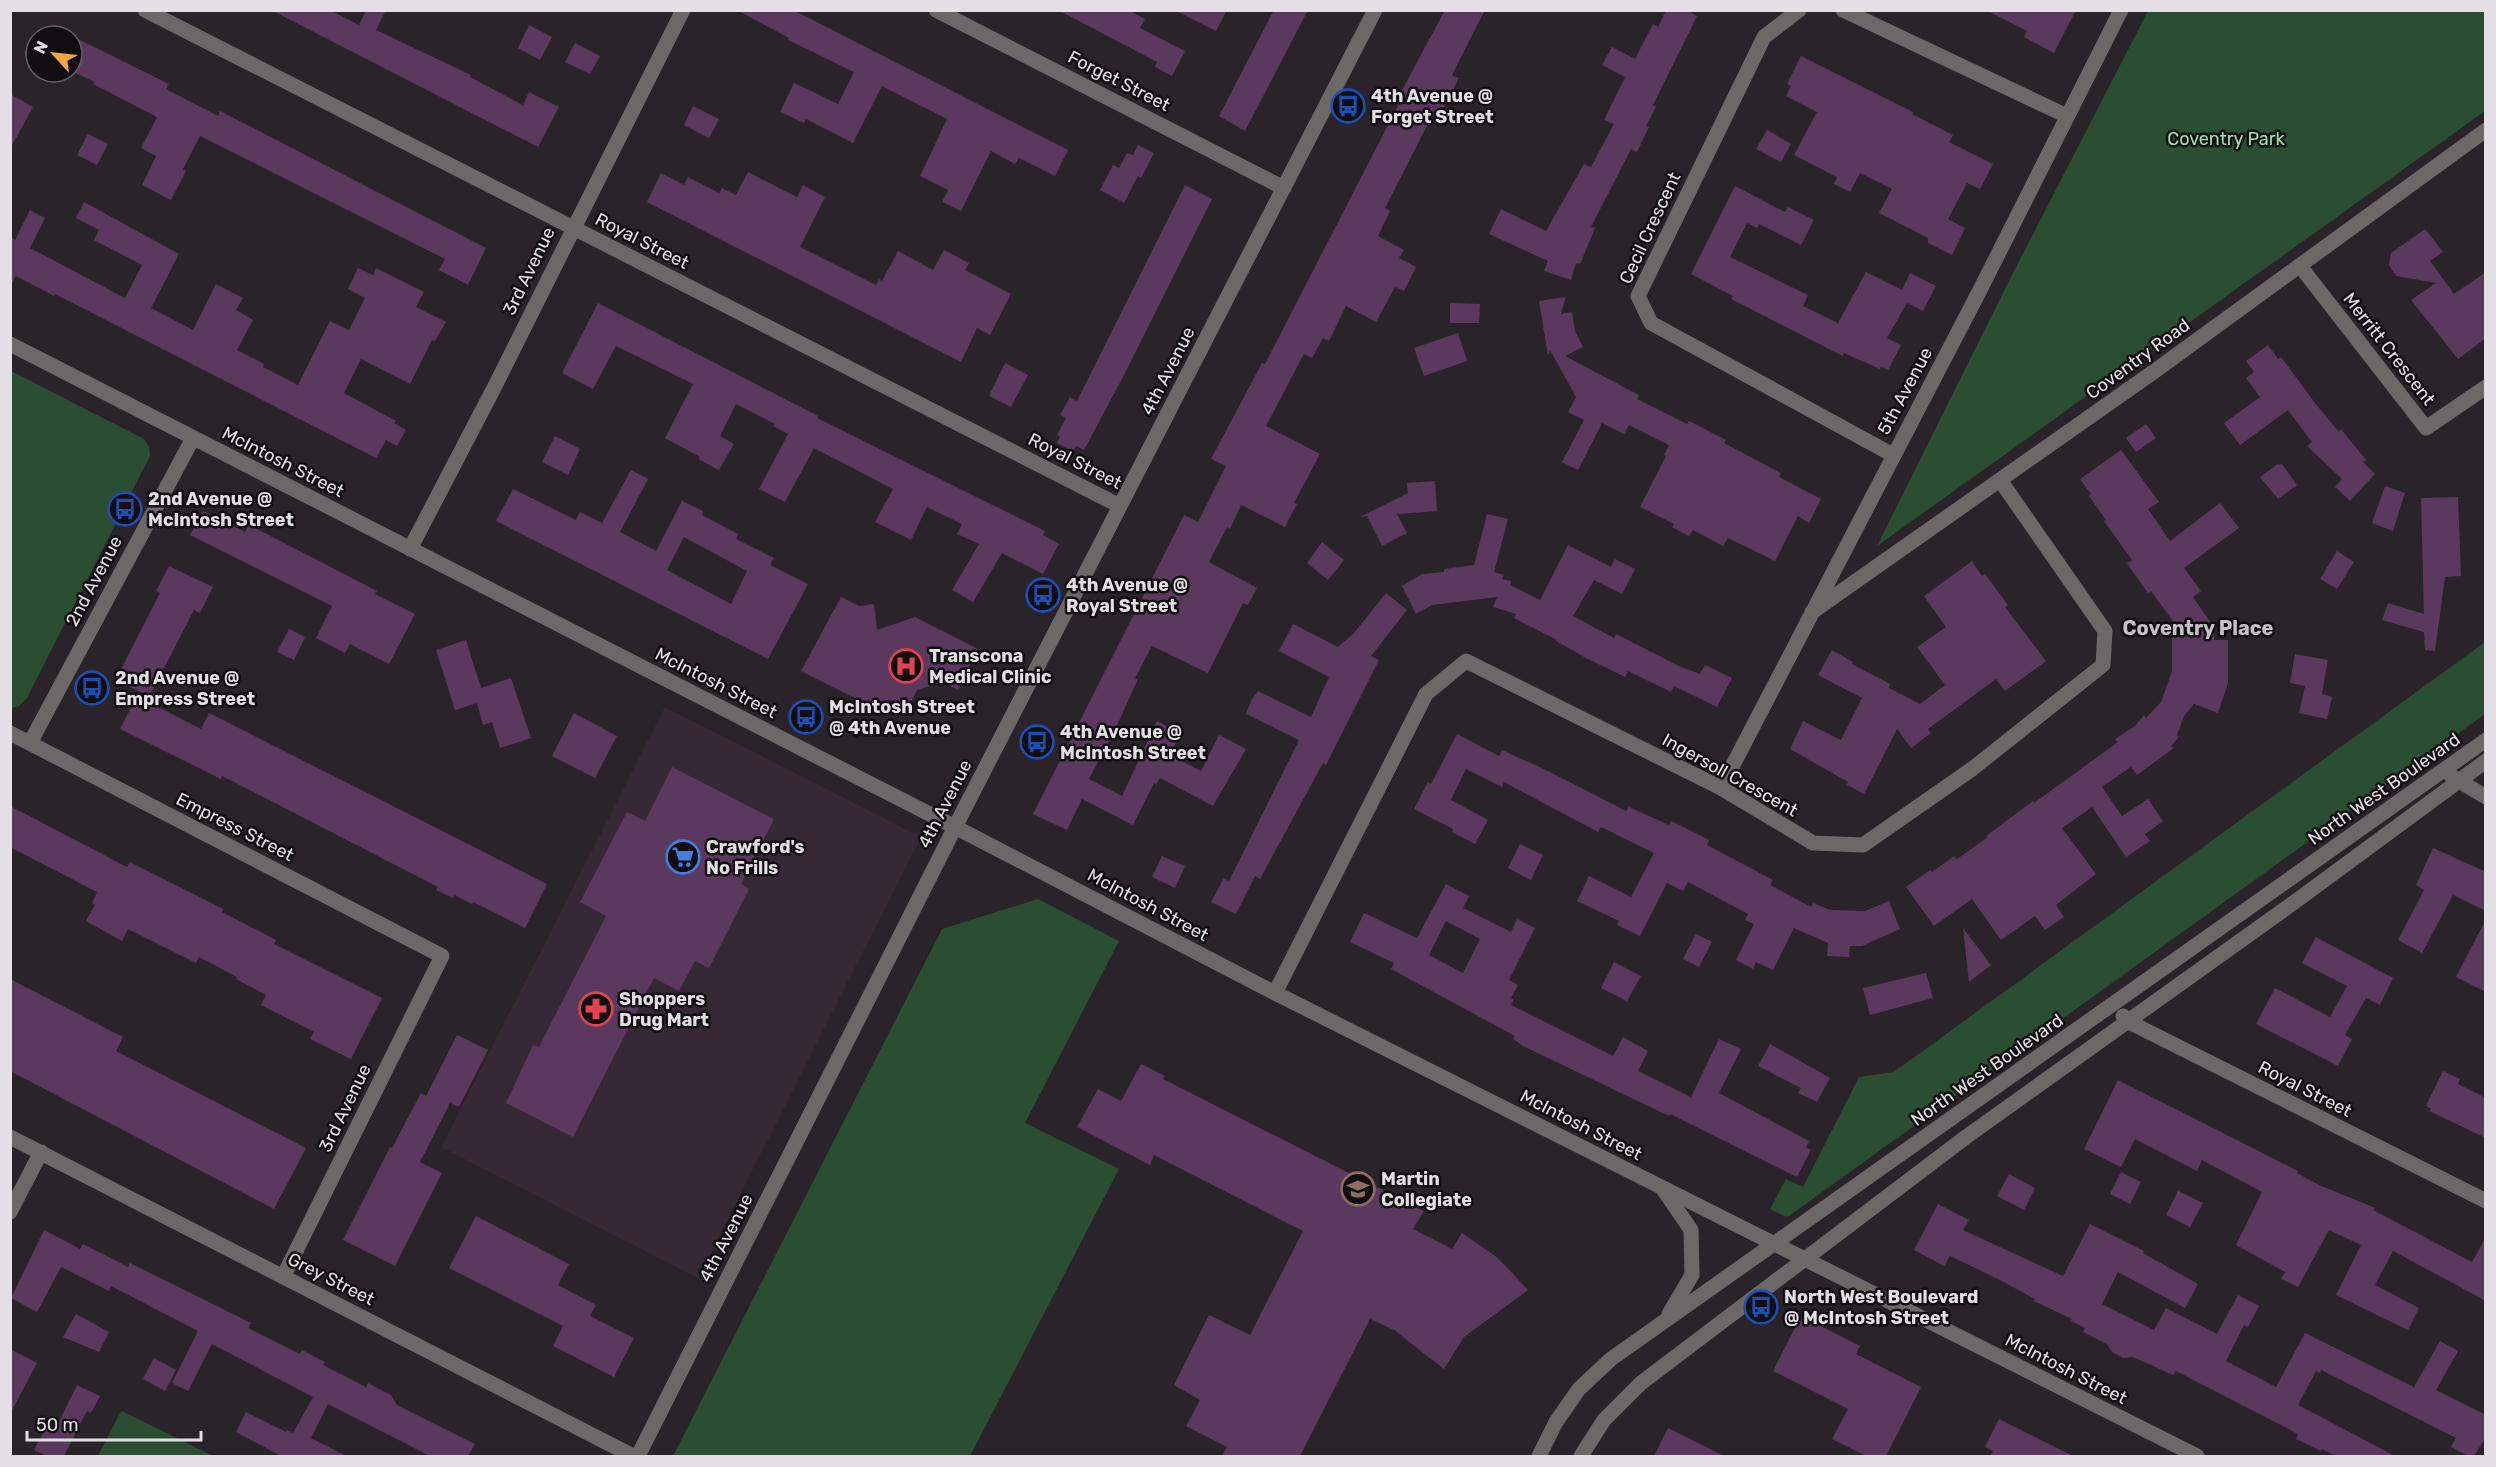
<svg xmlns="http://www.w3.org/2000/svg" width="2496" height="1467" font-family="Rubik,sans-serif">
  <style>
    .commercial { fill: #362835 }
    .green { fill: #2a4e31 }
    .building { fill: #5b395e; fill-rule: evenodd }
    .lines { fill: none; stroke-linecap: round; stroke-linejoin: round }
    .minor { stroke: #6d6868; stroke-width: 15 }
    .labels { text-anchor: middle; stroke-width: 5; stroke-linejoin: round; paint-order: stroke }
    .street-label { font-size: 18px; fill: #e4dfe4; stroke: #110e11 }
    .poi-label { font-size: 18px; font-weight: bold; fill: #e4dfe4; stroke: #110e11; text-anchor: start }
    .park-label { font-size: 18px; fill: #9de1a8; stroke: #110e11 }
    .neighbourhood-label { font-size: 20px; font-weight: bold; fill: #c8c0c8; stroke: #110e11 }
  </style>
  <rect width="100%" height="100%" fill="#2a232a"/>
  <!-- commercial -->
  <path class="commercial" d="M665,707L921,837L698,1278L441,1147Z"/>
  <!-- green -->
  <path class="green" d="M2148,11H2485V111L1877,546L2014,271Z
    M11,371L144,439L149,447L150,456L27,698L19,706L11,708Z
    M2485,642V714L1789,1216L1786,1217L1770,1209L1786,1179L1803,1187L1859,1077L1894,1072Z
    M1038,899L1119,941L1025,1123L1119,1169L970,1456H673L942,929Z
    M121,1411H122L213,1456H98Z"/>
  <!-- building -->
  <path class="building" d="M271,10H330L359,25L366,10H386L376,30L471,75L470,77L523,105L529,92L559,107L538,147Z
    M737,10H793L1068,150L1055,176L1019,158L1015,164L991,151L961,211L942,202L948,190L920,176L947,119L882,86L853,143L806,119L804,123L780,112L794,83L838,104L854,72L788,40L789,38Z
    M1058,10H1128L1145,19L1140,28L1185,51L1172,76L1155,67L1157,62Z
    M1174,10H1227L1216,31Z
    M1274,10H1308L1245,131L1219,116Z
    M1445,10H1485L1452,75L1459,78L1438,119L1432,116L1385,208L1390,211L1378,236L1404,250L1399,258L1416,267L1404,291L1395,287L1376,322L1346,306L1329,341L1323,338L1312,358L1304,354L1266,426L1320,454L1294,503L1297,504L1285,527L1241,505L1230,529L1227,527L1209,562L1257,588L1248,605L1243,603L1208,673L1152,646L1135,678L1138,679L1113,734L1089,779L1122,796L1157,721L1181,733L1170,755L1201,771L1219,735L1246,749L1213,806L1160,778L1156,784L1154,783L1133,825L1082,799L1067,830L1033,814L1184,515L1198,522L1226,466L1211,459L1262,363L1265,364L1404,94L1401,92Z
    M1666,10H1687L1697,16L1653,105L1656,107L1646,126L1649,127L1637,152L1631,149L1591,227L1595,228L1580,264L1576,263L1571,280L1544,271L1548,261L1489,234L1501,209L1546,231L1584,164L1591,167L1614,124L1604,120L1625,77L1602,65L1612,47L1635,59L1653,24L1658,27Z
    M1986,10H2076L2054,53L2024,37L2027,31Z
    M529,25L552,37L540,60L518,48Z
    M72,36L169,84L166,89L218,116L220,111L486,248L468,285L439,270L445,259L200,136L183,169L186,171L171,200L142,185L156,156L141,148L157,117L93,84L94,82L72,71Z
    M575,43L600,56L590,74L565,62Z
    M1801,56L1913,112L1912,114L1953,135L1949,142L1993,164L1980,189L1967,183L1948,219L1965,228L1952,255L1928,243V238L1879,213L1892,189L1860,173L1850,192L1834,184L1837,177L1794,155L1817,112L1786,96L1791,86L1787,84Z
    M10,94L33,107L10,149Z
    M693,106L719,119L709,138L684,125Z
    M1767,130L1791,144L1781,162L1756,149Z
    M88,134L108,144L97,165L77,155Z
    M1138,145L1154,153L1141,178L1138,176L1124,203L1100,190L1113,165L1119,168L1127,153L1133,155Z
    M748,172L797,197L803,185L825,197L800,247L876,285L879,279L882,281L898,251L933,270L944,250L969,263L965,270L1011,294L990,335L977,328L961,362L647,202L661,173L684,185L688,177L719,193L722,188L736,195Z
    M1185,185L1212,199L1123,377L1084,450L1076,446L1073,451L1057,443L1060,437L1057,435L1066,418L1060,415L1070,397L1077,401Z
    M1735,186L1785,212L1788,207L1814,220L1801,245L1759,224L1757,228L1747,223L1730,257L1808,295L1803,306L1838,323L1866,272L1902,290L1910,273L1936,286L1923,311L1907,303L1887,338L1901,345L1888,370L1881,367L1880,369L1844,353L1843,356L1731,299L1733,296L1691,274Z
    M84,202L179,254L151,308L193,330L216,284L243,298L236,310L253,320L237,350L264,364L263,367L298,385L330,321L349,330L365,298L348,289L358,268L373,275L376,268L424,292L416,307L446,322L435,341L432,340L410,384L361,359L344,393L396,421L394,423L406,430L397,446L386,440L376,458L55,294L54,296L16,276L10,286V237L15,240L30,210L45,218L30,248L125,298L142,265L94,240L99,230L76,218Z
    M2425,229L2443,252L2430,261L2454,294L2486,272V338L2458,359L2411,300L2436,283L2396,276L2389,265L2391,253Z
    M1566,297L1561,314L1572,312L1575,331L1583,347L1565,356L1639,395L1637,399L1687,424L1689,421L1726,440L1724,443L1781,473L1779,477L1821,499L1809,523L1798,516L1775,561L1728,538L1723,546L1693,530L1689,536L1672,527L1674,524L1640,507L1666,456L1664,455L1669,445L1629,425L1624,434L1602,423L1578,470L1562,462L1584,420L1568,412L1576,397L1550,350L1548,356L1539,301Z
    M598,303L818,416L817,418L1045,531L1043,535L1059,544L1043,574L1002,553L973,602L952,590L979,544L957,534L962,524L927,507L911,540L875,522L893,489L814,448L785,502L759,489L788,434L773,426L775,424L736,404L720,436L734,444L719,470L698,459L700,457L665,438L693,384L616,346L593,389L562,373Z
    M1450,303L1480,304L1479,323H1450Z
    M1458,333L1467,361L1424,376L1414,348Z
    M2268,345L2278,359L2281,357L2315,403L2339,432L2341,429L2366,460L2363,462L2375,474L2350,501L2335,487L2342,479L2307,446L2312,442L2288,410L2240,445L2224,423L2260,397L2246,378L2254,372L2246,361Z
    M1005,363L1028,375L1011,407L989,396Z
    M2146,424L2156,438L2136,452L2126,438Z
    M555,436L580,449L568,475L542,462Z
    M2121,450L2159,502L2148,509L2170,541L2220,503L2239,528L2184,568L2201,591L2193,597L2214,627V640H2228V683L2218,713L2194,704L2184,716L2177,735L2179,737L2171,746L2174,748L2137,775L2131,767L2102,787L2122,816L2148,799L2163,821L2145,834L2150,841L2126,857L2092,807L2062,828L2096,874L2056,905L2064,917L2045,930L2035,916L2001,940L1972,899L1934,926L1906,887L1930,870L1932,872L1954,856L1957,859L1988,837L1986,836L2033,801L2034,803L2118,742L2115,739L2135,726L2144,715L2146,718L2161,702L2172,671V620L2151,591L2148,593L2133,572L2127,563L2132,560L2104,521L2106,520L2089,496L2091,494L2080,479Z
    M2278,464L2279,465L2282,464L2297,485L2278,499L2260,477Z
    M631,470L648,479L620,532L656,551L682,501L703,511L702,515L738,534L736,539L774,558L770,565L808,584L768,659L496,521L513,489L576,520L580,512L602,523ZM684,537L747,571L731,604L667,570Z
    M1435,481L1437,511L1397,514L1407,533L1382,546L1367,516L1360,517L1408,493L1407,483Z
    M2385,486L2405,493L2393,531L2372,523Z
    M2458,497L2461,576L2445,577L2435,651L2425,650L2424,632L2382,620L2388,603L2424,614L2421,498Z
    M203,511L245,532L249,525L377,591L375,594L415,614L389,664L350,644L345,653L316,638L332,606L190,535Z
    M1487,514L1508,519L1494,572L1504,575L1502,579L1511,581L1510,585L1540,600L1568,545L1611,567L1615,559L1635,569L1622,594L1594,580L1573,616L1614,638L1616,634L1681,667L1700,674L1705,665L1732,678L1717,707L1674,686L1671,692L1628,671L1625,677L1586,658L1556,641L1557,640L1514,618L1516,614L1493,607L1497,597L1432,605L1416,614L1402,586L1422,574L1444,572V569L1474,565Z
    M1322,542L1344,560L1328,580L1307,563Z
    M2337,551L2354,562L2337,589L2320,579Z
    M1972,561L1982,576L1985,574L2008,605L2005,607L2046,661L2005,691L1996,679L1928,729L1931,733L1911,748L1897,729L1864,794L1847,785L1848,782L1790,749L1803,721L1841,740L1862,698L1818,675L1832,650L1853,662L1852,664L1890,684L1889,688L1920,704L1945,685L1917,647L1946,627L1924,596Z
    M169,566L213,587L200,613L194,610L149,697L116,679L160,593L156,591Z
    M1386,593L1407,610L1371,656L1379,660L1326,765L1323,763L1260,879L1255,876L1236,914L1211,902L1224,878L1229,881L1299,740L1246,714L1251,701L1258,691L1311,717L1329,677L1279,651L1293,624L1338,647L1354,633Z
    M841,597L859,606L874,604L877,630L915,617L978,649L958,690L942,682L917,690L910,704L889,700L871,706L801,671Z
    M289,629L305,637L294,660L277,652Z
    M466,640L481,688L511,678L531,738L500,748L492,722L483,725L477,703L455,710L436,650Z
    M2295,654L2328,660L2322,694L2332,697L2327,719L2299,713L2305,686L2290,683Z
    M137,696L201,729L209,713L547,884L525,928L473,902L472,904L454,895L453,898L436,890L438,887L236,783L222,776L221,779L120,729Z
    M574,713L617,736L595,778L552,756Z
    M1457,734L1499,756L1502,750L1546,770L1626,811L1629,807L1669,825L1671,821L1709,840L1707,845L1773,880L1770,885L1811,907L1813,903L1830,910L1865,911L1889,901L1900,929L1862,946H1850L1849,957L1827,956L1828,943L1794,928L1773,970L1756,962L1753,969L1736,960L1754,924L1745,920L1748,914L1688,882L1683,891L1667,883L1640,936L1617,925L1619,921L1577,901L1589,876L1631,897L1654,853L1601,827L1598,832L1504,782L1502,787L1466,769L1451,800L1488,820L1475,844L1452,832L1453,829L1414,809L1428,782L1431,784Z
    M672,767L774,819L741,884L749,889L709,968L695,961L679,991L654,978L573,1137L506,1103L533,1045L539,1047L606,916L580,902L627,812L645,821Z
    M10,806L127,867L130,862L223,909L222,912L276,940L274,944L382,998L351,1059L310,1039L314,1032L261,1005L266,995L236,979L237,977L199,957L196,963L128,929L122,941L86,921L95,905L92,903L97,892L10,847Z
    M1520,844L1543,855L1531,880L1508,868Z
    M2433,848L2486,872V911L2453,895L2422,953L2398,940L2424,890L2416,885Z
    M1162,856L1185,866L1175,888L1152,877Z
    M1446,884L1469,896L1463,908L1511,932L1517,919L1535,928L1509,980L1518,985L1511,998L1514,999L1511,1005L1613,1056L1623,1037L1648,1051L1638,1071L1691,1097L1719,1039L1741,1049L1719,1093L1809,1141L1806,1147L1811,1150L1797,1177L1670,1114L1669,1116L1523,1046L1513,1039L1515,1036L1391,969L1394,963L1350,942L1364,913L1417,938ZM1446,921L1480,939L1463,973L1429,955Z
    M2486,919V992L2456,977Z
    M1963,928L1991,965L1969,982Z
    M1696,934L1712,942L1699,967L1683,959Z
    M2316,937L2393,978L2380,1005L2366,998L2345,1035L2352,1039L2338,1066L2256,1024L2275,988L2330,1017L2347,986L2302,963Z
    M1614,962L1641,976L1627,1001L1601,988Z
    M1926,973L1933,998L1870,1015L1863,988Z
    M10,979L123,1037L116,1051L306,1148L274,1209L10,1071Z
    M457,1035L488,1050L459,1107L450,1103L420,1162L442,1173L395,1266L343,1240L390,1147L392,1148L421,1093L426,1096Z
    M1770,1044L1830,1078L1817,1102L1798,1093L1801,1088L1758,1066Z
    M1141,1064L1165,1076L1163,1079L1424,1211L1413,1229L1452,1249L1462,1233L1498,1258L1528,1290L1464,1337L1444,1369L1394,1330L1370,1319L1300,1456H1222L1227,1447L1186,1426L1200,1400L1174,1385L1209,1315L1250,1335L1303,1231L1154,1155L1150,1165L1077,1127L1098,1089L1121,1101Z
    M2443,1071L2460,1079L2458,1084L2486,1098V1138L2429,1111L2431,1109L2426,1106Z
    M2118,1080L2298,1171L2297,1173L2319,1185L2375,1208L2373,1210L2472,1262L2486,1237V1301L2393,1251L2375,1285L2419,1308L2408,1330L2336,1295L2361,1245L2329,1230L2298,1287L2281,1279L2285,1272L2236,1245L2262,1192L2202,1160L2197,1171L2135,1139L2121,1167L2084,1149Z
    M2121,1172L2141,1182L2130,1204L2110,1194Z
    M2009,1174L2035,1188L2024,1210L1997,1196Z
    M2178,1191L2203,1203L2190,1227L2166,1215Z
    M1938,1204L1969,1220L1963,1230L2063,1276L2090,1224L2144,1251L2143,1253L2198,1284L2185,1308L2118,1272L2102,1304L2154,1330L2166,1308L2217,1334L2238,1295L2259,1306L2248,1327L2244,1325L2226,1361L2276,1387L2305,1333L2414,1387L2440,1341L2458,1351L2436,1390L2486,1415V1437L2474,1456H2468L2451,1447L2456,1438L2321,1370L2320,1373L2316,1371L2298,1405L2395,1456H2336L2322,1449L2321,1451L2296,1439L2298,1434L2176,1371L2173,1375L2133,1357L2123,1358L2112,1352L2107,1344L2083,1332L2085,1328L2071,1321L2072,1319L2034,1301L2035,1299L1998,1279L1950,1256L1944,1266L1914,1250Z
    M476,1216L569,1264L558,1285L596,1305L590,1316L634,1338L614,1377L553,1346L563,1326L449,1268Z
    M44,1230L80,1249L83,1244L128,1267L130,1263L251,1323L248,1328L300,1354L302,1350L325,1362L323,1365L366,1387L368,1383L391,1395L397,1405L475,1444L468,1456H430L328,1404L311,1438L346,1456H281L236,1432L246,1412L286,1432L287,1430L293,1433L313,1397L212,1344L188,1391L172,1383L198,1331L111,1286L109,1291L61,1267L37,1312L11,1298Z
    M76,1314L109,1332L99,1352L63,1337Z
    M1801,1316L1860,1346L1856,1354L1921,1387L1886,1456H1866L1832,1439L1848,1409L1773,1371Z
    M10,1349L37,1363L10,1414Z
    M154,1358L176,1370L165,1391L143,1379Z
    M77,1385L100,1396L91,1413L87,1411L64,1456H47L34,1450L47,1426L55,1430Z
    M1999,1419L2073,1456H1990L1993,1451L1985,1447Z
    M1668,1428L1724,1456H1654Z"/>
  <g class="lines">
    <!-- minor -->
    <path class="minor" d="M145,10L1120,506
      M936,10L1284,188
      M1799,10L1764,37L1638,296L1651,323L1893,455
      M1843,10L2067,116
      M2300,266L2426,428L2486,387
      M10,344L955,827L1275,993L2197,1456
      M410,549L495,386L683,10
      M1812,612L2152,373L2486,130
      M10,733L442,956L283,1277
      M30,743L193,438
      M2451,776L2486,797
      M1721,788L1980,290L2121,10
      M1275,993L1426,694L1466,661L1721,788L1813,843L1863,845L1972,769L2103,665L2105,631L2000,480
      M2123,1016L2127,1021L2486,1201
      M10,1137L633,1456
      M1663,1189L1691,1230L1692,1275L1669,1314
      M10,1212L41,1152
      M638,1456L955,827L1375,10
      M1539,1456L1556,1422L1579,1389L1611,1359L2486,740
      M1581,1456L1604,1420L1641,1383L1966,1137L2296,901L2486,761"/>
  </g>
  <!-- icons -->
  <defs>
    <g id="bus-ring" transform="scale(1.725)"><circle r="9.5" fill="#110e11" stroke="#1a4fb4" stroke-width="1.5"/><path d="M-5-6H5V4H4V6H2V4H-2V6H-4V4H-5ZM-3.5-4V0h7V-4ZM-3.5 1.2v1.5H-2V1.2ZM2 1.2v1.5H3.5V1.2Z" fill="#1a4fb4"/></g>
    <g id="hospital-ring" transform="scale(1.725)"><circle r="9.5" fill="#110e11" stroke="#e0444e" stroke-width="1.5"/><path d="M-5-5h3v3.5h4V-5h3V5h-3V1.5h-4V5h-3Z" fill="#e0444e"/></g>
    <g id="supermarket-ring" transform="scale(1.725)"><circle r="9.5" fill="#110e11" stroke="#3f7fe0" stroke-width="1.5"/><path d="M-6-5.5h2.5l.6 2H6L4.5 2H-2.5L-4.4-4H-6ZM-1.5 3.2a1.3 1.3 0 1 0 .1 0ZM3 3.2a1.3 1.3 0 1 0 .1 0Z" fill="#3f7fe0"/></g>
    <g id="pharmacy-ring" transform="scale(1.725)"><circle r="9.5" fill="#110e11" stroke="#e0444e" stroke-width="1.5"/><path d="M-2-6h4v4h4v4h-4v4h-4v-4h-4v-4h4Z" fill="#e0444e"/></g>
    <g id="school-ring" transform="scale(1.725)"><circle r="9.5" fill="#110e11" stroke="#8d6e63" stroke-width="1.5"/><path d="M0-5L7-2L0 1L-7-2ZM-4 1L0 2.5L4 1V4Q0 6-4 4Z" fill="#8d6e63"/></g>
  </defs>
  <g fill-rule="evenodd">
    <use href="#bus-ring" x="1348" y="106"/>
    <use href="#bus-ring" x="125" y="509"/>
    <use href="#bus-ring" x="1043" y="595"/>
    <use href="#hospital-ring" x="906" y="666"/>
    <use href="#bus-ring" x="92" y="688"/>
    <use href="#bus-ring" x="806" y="717"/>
    <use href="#bus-ring" x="1037" y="742"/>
    <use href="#supermarket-ring" x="683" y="857"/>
    <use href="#pharmacy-ring" x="596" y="1009"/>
    <use href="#school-ring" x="1358" y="1189"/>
    <use href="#bus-ring" x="1761" y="1307"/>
  </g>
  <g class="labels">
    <!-- street labels -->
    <g class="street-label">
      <text transform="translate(1119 81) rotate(27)" y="6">Forget Street</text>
      <text transform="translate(1650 228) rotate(-65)" y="6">Cecil Crescent</text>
      <text transform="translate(642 241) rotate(27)" y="6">Royal Street</text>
      <text transform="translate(529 271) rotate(-64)" y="6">3rd Avenue</text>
      <text transform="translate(2389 349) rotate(52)" y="6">Merritt Crescent</text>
      <text transform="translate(2138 359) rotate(-36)" y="6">Coventry Road</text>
      <text transform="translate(1168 371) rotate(-63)" y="6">4th Avenue</text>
      <text transform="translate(1905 391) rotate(-62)" y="6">5th Avenue</text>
      <text transform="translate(1075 461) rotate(27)" y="6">Royal Street</text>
      <text transform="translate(283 462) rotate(27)" y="6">McIntosh Street</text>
      <text transform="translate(94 581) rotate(-62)" y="6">2nd Avenue</text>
      <text transform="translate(716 683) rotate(27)" y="6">McIntosh Street</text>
      <text transform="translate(1730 775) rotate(29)" y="6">Ingersoll Crescent</text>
      <text transform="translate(2384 789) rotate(-35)" y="6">North West Boulevard</text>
      <text transform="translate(945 804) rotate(-63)" y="6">4th Avenue</text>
      <text transform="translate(235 827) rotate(27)" y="6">Empress Street</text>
      <text transform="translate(1148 905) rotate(28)" y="6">McIntosh Street</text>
      <text transform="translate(1987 1070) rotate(-35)" y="6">North West Boulevard</text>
      <text transform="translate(2305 1089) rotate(27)" y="6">Royal Street</text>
      <text transform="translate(345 1108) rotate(-64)" y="6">3rd Avenue</text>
      <text transform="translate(1581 1125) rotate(27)" y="6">McIntosh Street</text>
      <text transform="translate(726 1238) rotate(-63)" y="6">4th Avenue</text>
      <text transform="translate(331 1279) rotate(27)" y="6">Grey Street</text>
      <text transform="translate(2066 1369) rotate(27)" y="6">McIntosh Street</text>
    </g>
    <!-- poi labels -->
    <g class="poi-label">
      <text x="1371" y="102">4th Avenue @<tspan x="1371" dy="21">Forget Street</tspan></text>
      <text x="148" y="505">2nd Avenue @<tspan x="148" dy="21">McIntosh Street</tspan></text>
      <text x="1066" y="591">4th Avenue @<tspan x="1066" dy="21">Royal Street</tspan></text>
      <text x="929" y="662">Transcona<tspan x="929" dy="21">Medical Clinic</tspan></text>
      <text x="115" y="684">2nd Avenue @<tspan x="115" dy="21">Empress Street</tspan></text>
      <text x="829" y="713">McIntosh Street<tspan x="829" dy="21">@ 4th Avenue</tspan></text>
      <text x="1060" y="738">4th Avenue @<tspan x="1060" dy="21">McIntosh Street</tspan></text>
      <text x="706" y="853">Crawford's<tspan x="706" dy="21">No Frills</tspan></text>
      <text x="619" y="1005">Shoppers<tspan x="619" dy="21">Drug Mart</tspan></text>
      <text x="1381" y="1185">Martin<tspan x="1381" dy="21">Collegiate</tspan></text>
      <text x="1784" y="1303">North West Boulevard<tspan x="1784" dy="21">@ McIntosh Street</tspan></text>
    </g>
    <!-- park labels -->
    <g class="park-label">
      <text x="2226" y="145">Coventry Park</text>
    </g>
    <!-- neighbourhood labels -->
    <g class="neighbourhood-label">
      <text x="2198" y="635">Coventry Place</text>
    </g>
  </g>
  <!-- border -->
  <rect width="2496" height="1467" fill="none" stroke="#e4dfe4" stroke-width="24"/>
  <!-- north arrow -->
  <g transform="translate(54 54) rotate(297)"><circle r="28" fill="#110e11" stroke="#656265" stroke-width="1.5"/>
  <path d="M0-4.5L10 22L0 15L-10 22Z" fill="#f2a541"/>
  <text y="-9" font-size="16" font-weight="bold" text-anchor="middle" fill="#e4dfe4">N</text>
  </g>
  <!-- scale -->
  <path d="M27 1431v9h174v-9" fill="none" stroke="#e4dfe4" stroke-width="3"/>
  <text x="36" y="1431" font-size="18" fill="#e4dfe4" stroke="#110e11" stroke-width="4.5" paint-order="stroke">50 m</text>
</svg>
